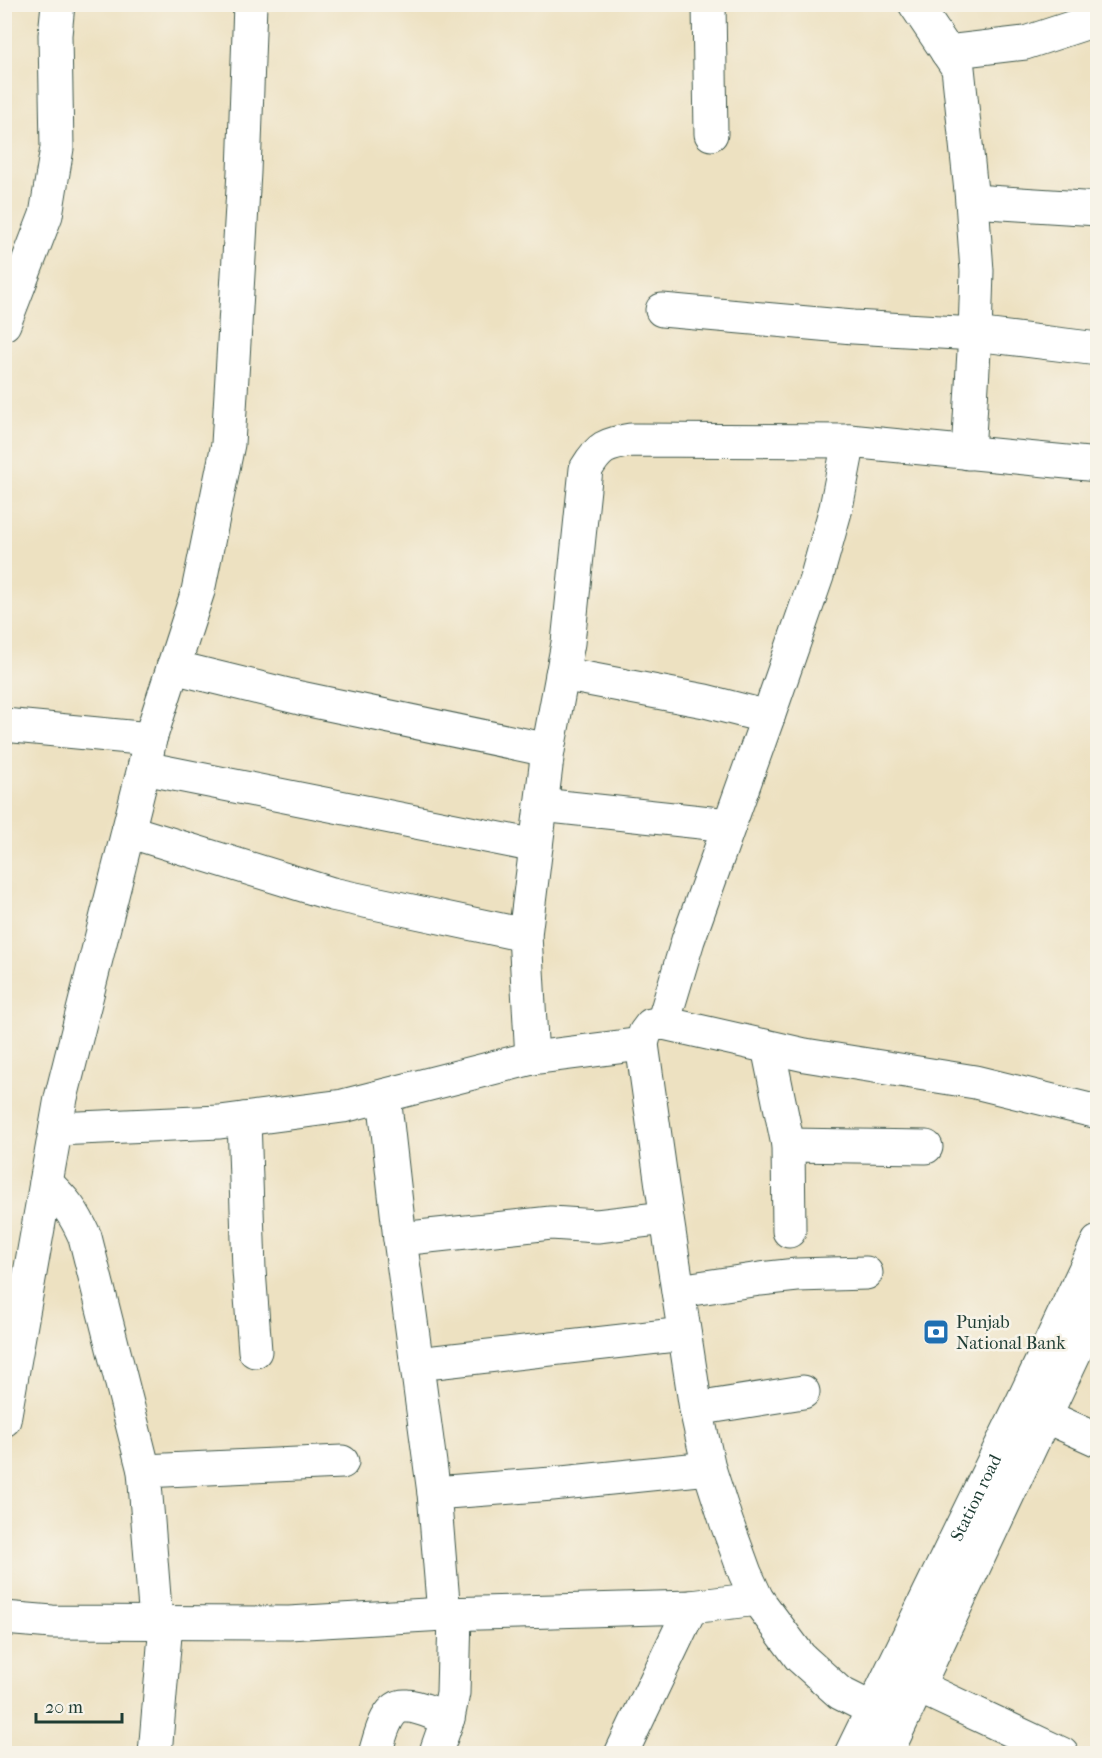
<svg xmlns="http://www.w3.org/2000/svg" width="1102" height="1758" font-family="'IM FELL French Canon',serif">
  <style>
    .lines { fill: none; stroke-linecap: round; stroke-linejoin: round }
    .street-casing { stroke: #3e5649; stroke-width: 35 }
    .street { stroke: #fff; stroke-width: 33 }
    .labels { text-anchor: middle; stroke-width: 5; stroke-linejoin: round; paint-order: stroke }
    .poi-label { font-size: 18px; fill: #1f3d34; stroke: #f7f3e8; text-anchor: start }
    .street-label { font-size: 18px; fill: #1f3d34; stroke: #f7f3e8 }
  </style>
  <rect width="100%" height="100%" fill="#f7f3e8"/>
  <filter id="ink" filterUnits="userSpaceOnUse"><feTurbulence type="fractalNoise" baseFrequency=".0167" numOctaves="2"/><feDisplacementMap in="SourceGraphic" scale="12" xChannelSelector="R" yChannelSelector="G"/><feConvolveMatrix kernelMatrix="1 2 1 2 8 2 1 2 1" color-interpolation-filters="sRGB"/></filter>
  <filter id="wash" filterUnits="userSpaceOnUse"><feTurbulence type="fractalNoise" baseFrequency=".008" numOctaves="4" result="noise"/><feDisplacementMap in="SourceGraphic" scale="24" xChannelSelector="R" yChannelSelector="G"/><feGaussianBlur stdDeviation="1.35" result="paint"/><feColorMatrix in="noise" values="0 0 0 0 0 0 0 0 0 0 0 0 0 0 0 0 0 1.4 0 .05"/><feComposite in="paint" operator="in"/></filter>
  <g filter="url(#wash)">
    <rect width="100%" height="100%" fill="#ede1c1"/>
  </g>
  <g filter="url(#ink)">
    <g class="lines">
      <!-- street casing -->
      <g class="street-casing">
        <g id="street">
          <path d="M709,4L711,134"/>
          <path d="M915,4L958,68L972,201L977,271L975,334L968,453"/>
          <path d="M947,52L1025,43L1098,19"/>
          <path d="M972,201L1098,209"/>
          <path d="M662,310L853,327L975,334L1098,349"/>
          <path d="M4,324L46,215L57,148L55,35L58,4"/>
          <path d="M173,667L300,698L548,750"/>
          <path d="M562,674L705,701L768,717"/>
          <path d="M4,725L150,739"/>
          <path d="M144,768L536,846"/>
          <path d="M541,805L729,825"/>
          <path d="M128,831L332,894L525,935"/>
          <path d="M663,1023L688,940L768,717L817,576L836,508L849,441"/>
          <path d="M768,1047L788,1145L789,1231"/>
          <path d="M532,1058L525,935L548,750L568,643L586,469C600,446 605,445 631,440L849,441L1098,465"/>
          <path d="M384,1096L400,1239L434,1493L444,1614"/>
          <path d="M244,1119L249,1270L255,1351"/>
          <path d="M56,1129L220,1122L343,1106L532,1058L642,1044"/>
          <path d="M788,1145L926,1147"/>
          <path d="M46,1183C66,1202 74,1212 85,1237L144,1471L156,1622"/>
          <path d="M400,1239L551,1223L597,1226L666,1218"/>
          <path d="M678,1291L760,1279L797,1275L866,1273"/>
          <path d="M417,1364L684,1334"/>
          <path d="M696,1409L803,1392"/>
          <path d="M1045,1416L1098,1440"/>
          <path d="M4,1420L61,1098L144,768L150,739L198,591L228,444L244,172L250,4"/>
          <path d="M144,1471L342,1462"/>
          <path d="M434,1493L552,1484L709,1468"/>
          <path d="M4,1618L52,1622L289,1623L444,1614L691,1607L757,1599"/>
          <path d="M917,1686L1062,1754"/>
          <path d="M872,1709L840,1693L800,1657L757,1599L745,1573L726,1521L709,1468L696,1409L662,1186L642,1044L645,1033L651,1025L663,1023L805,1055L975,1082L1098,1112"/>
          <path d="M155,1754L166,1623"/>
          <path d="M375,1754C380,1738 386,1704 407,1706C419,1706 436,1715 448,1718"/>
          <path d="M437,1754V1749L448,1718L453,1693L455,1614"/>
          <path d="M621,1754L691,1607"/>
          <path id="s1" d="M851,1754L1022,1403L1098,1242"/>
          <path d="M886,1754L1098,1303"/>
        </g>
      </g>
      <!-- street -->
      <use href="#street" class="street"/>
    </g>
  </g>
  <!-- icons -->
  <defs>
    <g id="bank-square" transform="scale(1.35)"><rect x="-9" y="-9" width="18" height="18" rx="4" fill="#1f6fb2" stroke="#f7f3e8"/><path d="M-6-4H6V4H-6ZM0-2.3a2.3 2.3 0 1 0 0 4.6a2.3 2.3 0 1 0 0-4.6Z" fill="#fff"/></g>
  </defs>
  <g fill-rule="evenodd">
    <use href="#bank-square" x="936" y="1332"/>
  </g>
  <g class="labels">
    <!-- poi labels -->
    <g class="poi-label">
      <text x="956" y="1328">Punjab<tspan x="956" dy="21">National Bank</tspan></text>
    </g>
    <!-- street labels -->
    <g class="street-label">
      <text dy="6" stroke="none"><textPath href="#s1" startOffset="285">Station road</textPath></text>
    </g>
  </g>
  <!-- margin -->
  <rect width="1102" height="1758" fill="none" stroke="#f7f3e8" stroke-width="24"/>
  <!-- scale -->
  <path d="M36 1713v9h86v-9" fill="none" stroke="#1f3d34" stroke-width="3"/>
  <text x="45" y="1713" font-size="18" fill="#1f3d34" stroke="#f7f3e8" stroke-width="4.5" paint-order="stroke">20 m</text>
</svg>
